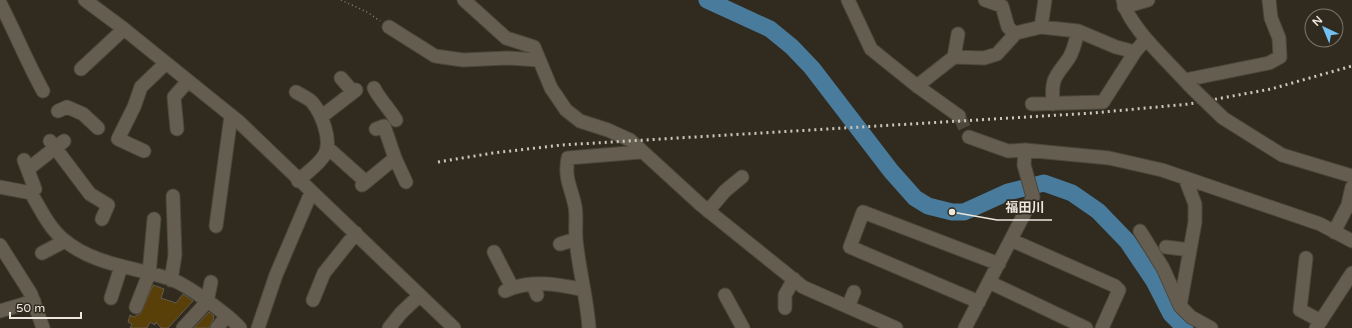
<svg xmlns="http://www.w3.org/2000/svg" width="1352" height="328" font-family="'Varela Round','Noto Sans JP',sans-serif">
  <style>
    .lines { fill: none; stroke-linecap: round; stroke-linejoin: round }
    .river { stroke: #487b9c; stroke-width: 17 }
    .building { fill: #584008; stroke: #61594c }
    .minor-tunnel { stroke: #4d463b; stroke-width: 13; stroke-dasharray: 13 6; stroke-linecap: butt }
    .minor-casing { stroke: #4b463b; stroke-width: 15 }
    .path { stroke: #878277; stroke-width: 1.5; stroke-dasharray: 1 3; stroke-linecap: butt }
    .minor { stroke: #655e50; stroke-width: 13 }
    .rail { stroke: #cac6bd; stroke-width: 3; stroke-dasharray: 2 4; stroke-linecap: butt }
    .minor-bridge-casing { stroke: #4b463b; stroke-width: 15; stroke-linecap: butt }
    .minor-bridge { stroke: #655e50; stroke-width: 13 }
    .leader { fill: none; stroke: #ebe7df; stroke-width: 1.5 }
    .callout-dot { fill: #ebe7df; stroke: #312a1e; stroke-width: 1.5 }
    .callout-label { font-size: 13px; text-anchor: middle; font-weight: bold; fill: #ebe7df; stroke: #312a1e; stroke-width: 3.5; stroke-linejoin: round; paint-order: stroke }
  </style>
  <rect width="100%" height="100%" fill="#312a1e"/>
  <g class="lines">
    <!-- river -->
    <path class="river" d="M707,0L770,29L792,47L812,68L891,171L915,198L928,206L952,212H964L1008,192L1044,183L1072,193L1098,211L1127,241L1154,281L1171,314L1185,328"/>
  </g>
  <!-- building -->
  <path class="building" d="M153,285L164,289L161,298L176,303L183,294L193,301L168,328H161L156,322L155,325L150,322L147,328H130L132,324L128,322L130,315L134,317L141,313Z
    M209,312L214,316L213,317L214,318L209,328H194Z"/>
  <g class="lines">
    <!-- minor-tunnel -->
    <path class="minor-tunnel" d="M959,116L969,137"/>
    <!-- minor casing -->
    <g class="minor-casing">
      <path id="minor" d="M85,0L124,29L238,121L454,328
        M464,0L506,38L534,47L551,88L566,110L580,121L608,130L630,140L701,205L803,287L896,328
        M848,0L871,49L917,86L959,116
        M985,0L1002,6L1008,27L1015,34
        M1123,0C1128,27 1172,65 1190,86
        M0,3C15,32 27,62 43,91
        M1124,7L1148,0
        M389,27L435,56L463,60L507,58L539,60
        M1041,27L1045,0
        M954,57L958,34
        M81,69L124,29
        M341,78L353,92
        M1185,80L1269,63L1280,57L1279,38L1271,18L1269,0
        M917,86L954,57L984,58L997,54L1016,33L1041,27L1078,31L1116,47L1135,52L1146,39
        M374,88C380,100 389,108 396,120
        M296,92C301,95 308,98 312,102C322,114 332,140 325,154C320,164 306,173 298,181
        M1032,104L1103,102L1135,52
        M1053,104C1051,77 1055,78 1069,58C1074,50 1076,39 1078,31
        M58,111L67,107L83,114L98,128
        M321,117L356,90
        M1223,118L1282,155L1352,176
        M177,129L174,97L188,81
        M376,129L384,126L395,158
        M969,137L1008,151L1025,150L1109,158L1162,170L1320,224L1352,241
        M50,141L90,194L108,205L102,219
        M328,148L366,182L362,185
        M144,151L118,139L134,107L141,87L166,63
        M24,160L35,189L31,193
        M28,169L64,141
        M366,182L395,158L406,182
        M0,187L31,193C41,210 49,228 64,240C95,266 137,267 173,280C188,286 229,315 240,328
        M708,211L725,191L742,177
        M216,226L231,116
        M1140,231L1163,268L1180,306L1191,317L1211,328
        M1334,232L1348,205L1352,187
        M1011,240L1115,286L1119,290L1102,328
        M560,244L576,239
        M0,245L31,294L43,328
        M1166,247L1190,250
        M494,252L512,287
        M42,253L65,241
        M1306,258L1300,310L1321,321
        M171,280L175,255L173,196
        M989,282L1086,328
        M533,284L537,295
        M505,291C530,279 558,284 584,290
        M725,295L743,328
        M111,298L121,267
        M313,300L324,273L356,233
        M979,302L850,247L863,212L999,264
        M1180,306L1195,222V204L1185,178
        M136,307L149,274L154,219
        M848,307L854,292
        M785,308V295L794,279
        M0,311L34,301
        M183,328L207,302L211,282
        M217,328L226,317
        M258,328L276,275L311,193
        M389,328L401,313L419,296
        M589,328C587,298 579,270 576,240C575,229 577,217 575,206C571,187 564,178 568,158L641,152
        M965,328L1033,197L1024,165L1025,150
        M1316,328L1352,273"/>
    </g>
    <!-- path -->
    <path class="path" d="M341,0L367,12L380,21"/>
    <!-- minor -->
    <use href="#minor" class="minor"/>
    <!-- rail -->
    <path class="rail" d="M438,162L493,153L562,145L1093,113L1189,104L1271,89L1352,66"/>
    <!-- minor-bridge casing -->
    <g class="minor-bridge-casing">
      <path id="minor-bridge" d="M1192,88L1223,118"/>
    </g>
    <!-- minor-bridge -->
    <use href="#minor-bridge" class="minor-bridge"/>
  </g>
  <!-- callouts -->
  <path class="leader" d="M952 212L997 220H1052"/>
  <circle class="callout-dot" cx="952" cy="212" r="4"/>
  <g class="callout-label">
    <text x="1025" y="212">福田川</text>
  </g>
  <!-- north arrow -->
  <g transform="translate(1324 28) rotate(316)"><circle r="19" fill="#312a1e" stroke="#7b766b"/>
  <path d="M0-3L7 15L0 10L-7 15Z" fill="#71c1f5"/>
  <text y="-6" font-size="11" font-weight="bold" text-anchor="middle" fill="#ebe7df">N</text>
  </g>
  <!-- scale -->
  <path d="M10 312v6h71v-6" fill="none" stroke="#ebe7df" stroke-width="2"/>
  <text x="16" y="312" font-size="12" fill="#ebe7df" stroke="#312a1e" stroke-width="3" paint-order="stroke">50 m</text>
</svg>
